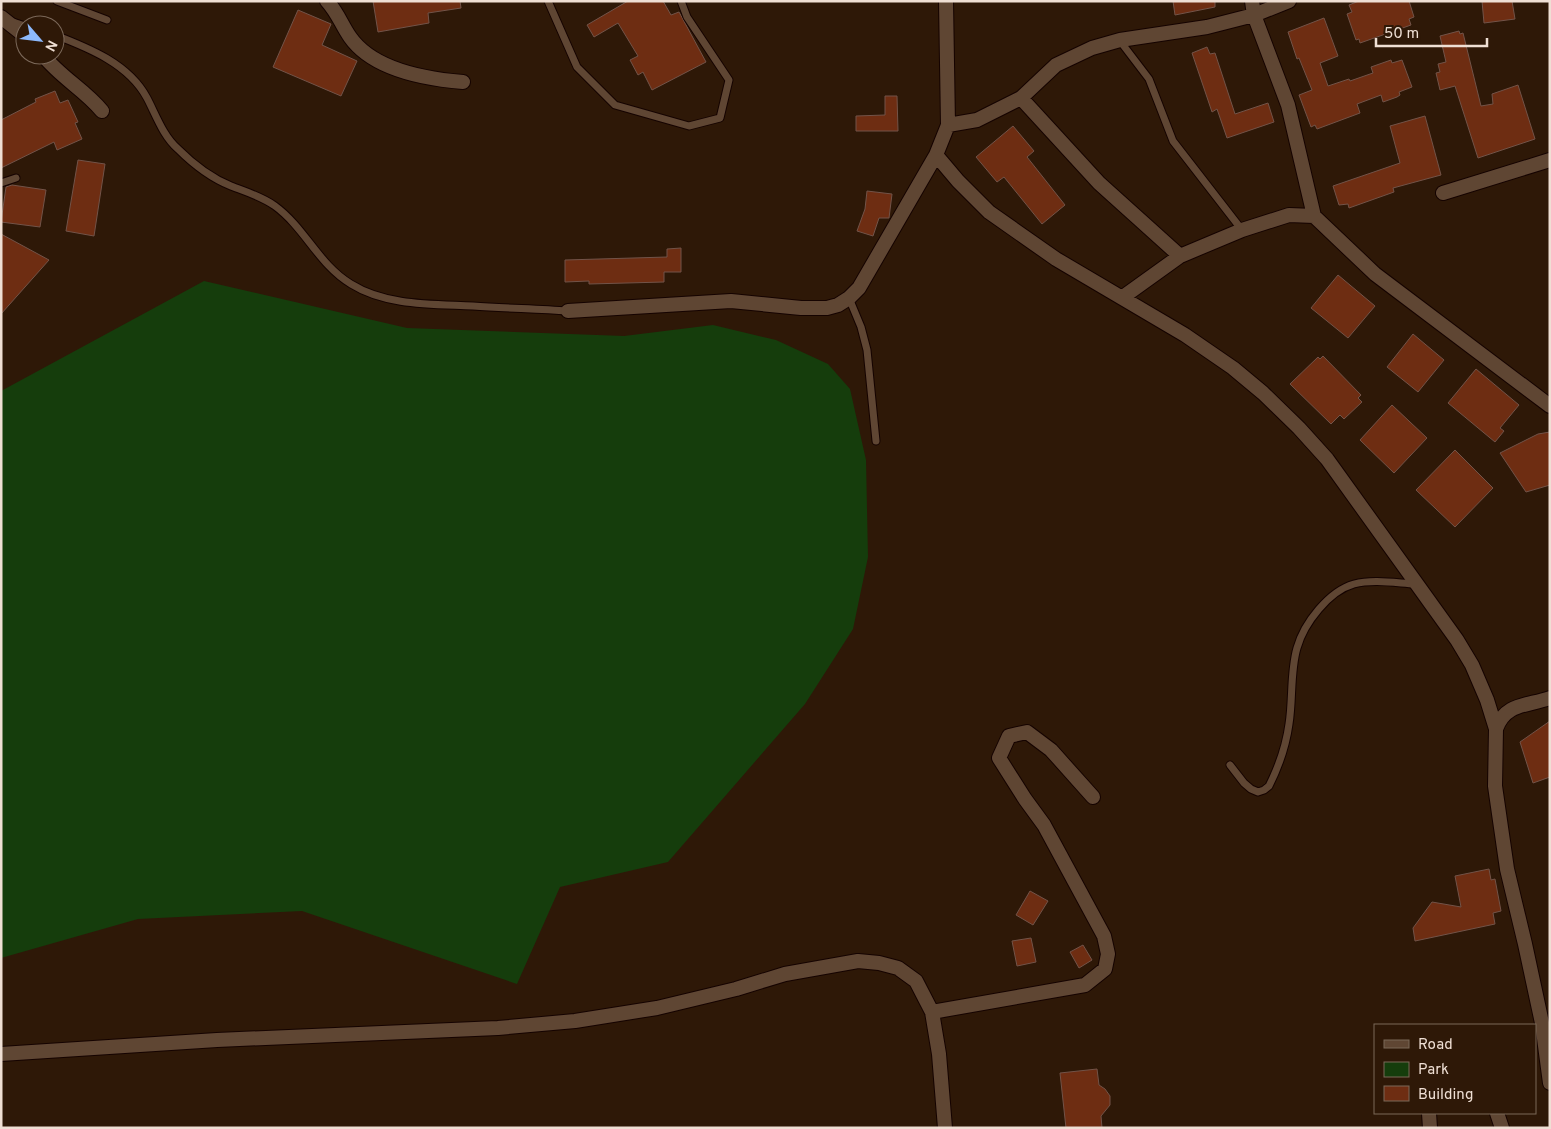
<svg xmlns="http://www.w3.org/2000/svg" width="1551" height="1129" font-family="Overpass,sans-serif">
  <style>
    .green { fill: #153d0c }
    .building { fill: #6e2d12; stroke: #725348 }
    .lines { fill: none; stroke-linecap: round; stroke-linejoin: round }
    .service-casing { stroke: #150300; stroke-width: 9 }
    .minor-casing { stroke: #150300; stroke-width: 16 }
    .service { stroke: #5f4633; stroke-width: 7 }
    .minor { stroke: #5f4633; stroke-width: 14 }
  </style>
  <rect width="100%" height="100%" fill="#2e1807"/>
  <!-- green -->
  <path class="green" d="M204,281L407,328L624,336L713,325L776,340L828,364L850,389L866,460L868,557L853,629L805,704L668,862L560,887L517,984L302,911L138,919L1,958V391Z"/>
  <!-- building -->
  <path class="building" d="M373,1H460L461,8L428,13L429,23L378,32Z
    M628,1H663L671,15L679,12L706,62L652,90L643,72L638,75L630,60L638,56L618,23L594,37L587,25Z
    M1173,1H1215V7L1175,15Z
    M1359,1H1409L1414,17L1409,19L1411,25L1360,43L1359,39L1356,40L1347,14L1352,12L1349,5Z
    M1482,1H1512L1515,19L1484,23Z
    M298,10L331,24L322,45L357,61L341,96L273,67Z
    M1324,18L1338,56L1320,63L1328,86L1349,79L1350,81L1373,73L1371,67L1391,60L1392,63L1402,60L1412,87L1399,92L1400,95L1397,97L1383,102L1381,95L1357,104L1360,113L1317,129L1315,125L1311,127L1299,95L1312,90L1299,58L1297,59L1288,32Z
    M1459,31L1460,34L1463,33L1481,106L1493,104L1492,94L1518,85L1535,139L1478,158L1455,86L1440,90L1436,73L1440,72L1438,64L1446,62L1440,36Z
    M1207,47L1210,54L1215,53L1235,114L1268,103L1274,122L1227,138L1217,109L1212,112L1192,53Z
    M55,91L60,103L68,100L78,122L75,123L82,139L57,150L54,142L1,168V120L36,102L35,99Z
    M885,96H897L898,131H856V116L885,115Z
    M1425,116L1441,175L1393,188L1394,192L1349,208L1348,204L1339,205L1333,186L1400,163L1390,126Z
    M1013,126L1034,151L1027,157L1065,205L1042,224L1004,177L997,182L976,157Z
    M78,160L105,164L94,236L66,231Z
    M12,185L46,190L40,227L1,222L6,187Z
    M867,191L892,194L889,218H879L873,236L857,231L865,209Z
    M1,234L49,260L1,314Z
    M681,248V272H664V282L589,284V281L565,282V260L667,257V249Z
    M1338,275L1375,306L1348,338L1311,308Z
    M1413,334L1444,360L1418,392L1387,367Z
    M1323,356L1361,395L1358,398L1362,402L1344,419L1340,415L1331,424L1290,384L1318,357L1320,359Z
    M1476,369L1519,405L1500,428L1504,431L1495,442L1448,403Z
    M1392,405L1427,438L1394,473L1360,440Z
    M1550,432V485L1526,492L1500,453L1538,434Z
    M1455,450L1493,488L1455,527L1416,490Z
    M1550,721V777L1533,783L1520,742Z
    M1489,869L1491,880L1495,879L1501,911L1493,913L1495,924L1415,941L1413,928L1432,902L1461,907L1455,876Z
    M1030,891L1048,901L1033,925L1016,915Z
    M1031,938L1036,962L1017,966L1012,941Z
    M1083,945L1092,960L1079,968L1070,952Z
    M1097,1069L1099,1085L1105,1089L1110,1096V1105L1101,1116L1102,1128H1066L1060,1073Z"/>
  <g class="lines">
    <!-- service casing -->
    <g class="service-casing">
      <path id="service" d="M57,1L107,20
        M548,1L577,67L615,105L689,126L720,118L729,80L687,17L681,1
        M13,22L25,26
        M55,35C89,48 129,64 147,98C156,115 163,136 178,149C193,164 211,178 231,186C246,192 261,196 275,206C305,228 319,265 351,284C386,306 433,304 473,306C504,308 536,309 568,311
        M1120,41L1149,79L1173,141L1242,230
        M1,183L16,178
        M849,298L861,327L867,350L876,441
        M1230,765L1244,783L1251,789L1258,792L1264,790L1269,786C1279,766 1286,746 1289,724C1293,699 1290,672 1297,648C1304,623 1329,591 1354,584C1373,579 1396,583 1415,584"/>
    </g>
    <!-- minor casing -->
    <g class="minor-casing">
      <path id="minor" d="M327,1C338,13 341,24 350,37C373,70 426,79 463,82
        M1252,1L1254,15L1288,105L1314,216
        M1,17L25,36
        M43,55C60,77 85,90 102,111
        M1021,98L1099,183L1180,256L1242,230L1289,215L1314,216L1375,274L1550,406
        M948,125L977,120L1021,98L1056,65L1092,48L1120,40L1207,27L1254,15L1289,1
        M936,155L958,181L989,212L1056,259L1185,335L1233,368L1263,393L1299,428L1327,459L1457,640L1472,665L1487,700L1496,729L1495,786L1507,869L1525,944L1542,1023L1550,1083
        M1443,193L1550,160
        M1123,297L1180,256
        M568,311L731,301L801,308H827L838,305L849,298L859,288L936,155L948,125L946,1
        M1496,729C1505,703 1527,706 1550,698
        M932,1012L1085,985L1105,969L1108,954L1104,936L1044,825L1025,799L999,758L1009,736L1027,732L1051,750L1093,797
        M1,1054L217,1040L498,1028L575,1021L657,1008L736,989L785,974L858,961L879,963L898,968L916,981L932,1012L939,1054L945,1128
        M1429,1113L1430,1128
        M1497,1113L1502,1128"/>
    </g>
    <!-- service -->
    <use href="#service" class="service"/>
    <!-- minor -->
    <use href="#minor" class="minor"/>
  </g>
  <!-- border -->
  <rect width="1551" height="1129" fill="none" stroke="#efdfd4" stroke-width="5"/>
  <!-- legend -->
  <rect x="1374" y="1024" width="162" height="90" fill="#2e1807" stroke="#7b6859"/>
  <rect x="1384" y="1040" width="25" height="8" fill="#5f4633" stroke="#7b6859"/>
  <text x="1418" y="1049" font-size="15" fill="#efdfd4">Road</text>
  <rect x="1384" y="1062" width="25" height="15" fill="#153d0c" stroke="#7b6859"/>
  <text x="1418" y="1074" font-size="15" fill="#efdfd4">Park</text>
  <rect x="1384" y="1086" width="25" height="15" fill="#6e2d12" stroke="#7b6859"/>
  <text x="1418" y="1099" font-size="15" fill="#efdfd4">Building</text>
  <!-- north arrow -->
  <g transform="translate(40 40) rotate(118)"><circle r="24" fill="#2e1807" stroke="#7b6859"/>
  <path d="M0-4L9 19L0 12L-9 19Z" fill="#8db9fc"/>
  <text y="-8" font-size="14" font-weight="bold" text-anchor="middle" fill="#efdfd4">N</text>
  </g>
  <!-- scale -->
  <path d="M1376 38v8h111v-8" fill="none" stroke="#efdfd4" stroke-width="2.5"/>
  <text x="1384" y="38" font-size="15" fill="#efdfd4" stroke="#2e1807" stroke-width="4" paint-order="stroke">50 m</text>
</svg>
